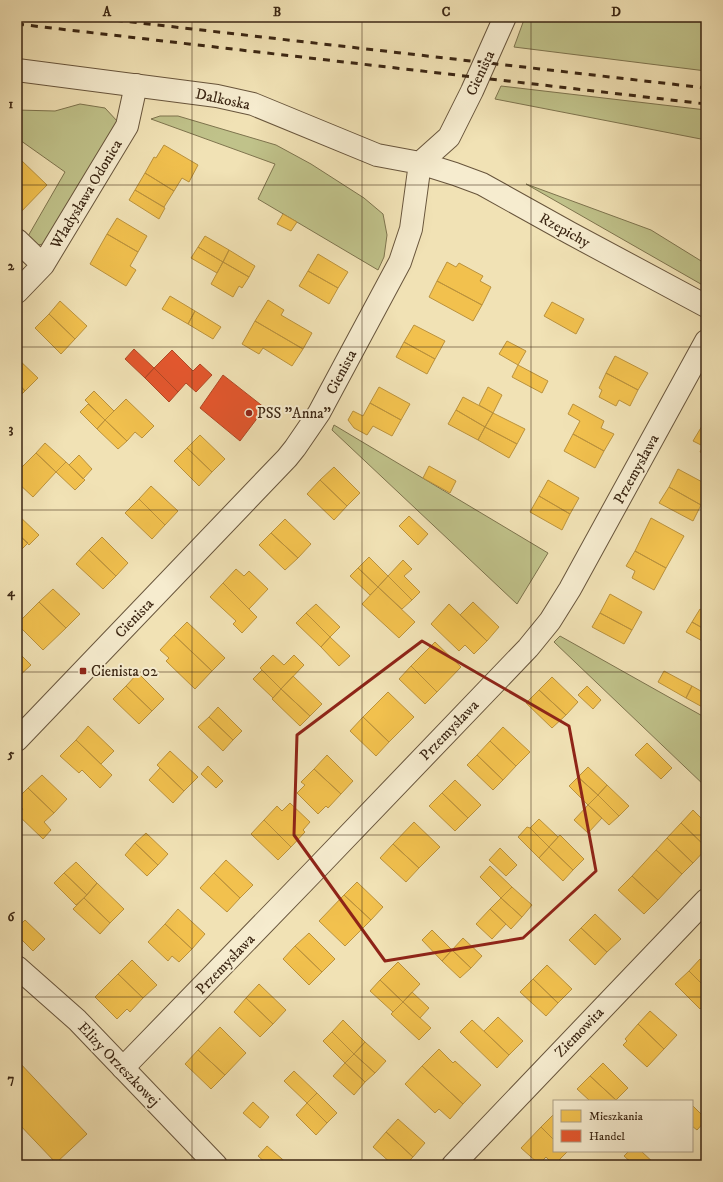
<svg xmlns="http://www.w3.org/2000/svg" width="723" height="1182" font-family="'IM FELL DW Pica',serif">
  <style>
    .green { fill: #c0c28a; stroke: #7e744e }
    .homes { fill: #f2c14e; stroke: #bb923c }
    .shops { fill: #e4572e; stroke: #b14826 }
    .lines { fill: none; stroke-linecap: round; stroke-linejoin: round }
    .minor-casing { stroke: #68553c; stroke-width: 24 }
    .tertiary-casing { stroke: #68553c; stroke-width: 24 }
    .minor { stroke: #f6eccf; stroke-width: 22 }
    .tertiary { stroke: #f6eccf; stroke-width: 22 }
    .rail { stroke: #3b2613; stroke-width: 3; stroke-dasharray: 7 7; stroke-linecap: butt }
    .marked { fill: none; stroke: #8f2418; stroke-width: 3; stroke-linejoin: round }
    .grid { fill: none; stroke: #3b2613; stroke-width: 1; stroke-opacity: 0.55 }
    .poi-dot { fill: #8f2418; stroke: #f6eccf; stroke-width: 1.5 }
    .labels { text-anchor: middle; stroke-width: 4; stroke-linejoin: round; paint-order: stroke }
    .street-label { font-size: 15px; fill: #3b2613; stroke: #f6eccf }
    .poi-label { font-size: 15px; fill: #3b2613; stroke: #f6eccf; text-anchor: start }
    .neatline { fill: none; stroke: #3b2613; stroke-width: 1.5 }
    .grid-label { font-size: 13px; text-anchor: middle; font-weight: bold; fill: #3b2613 }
  </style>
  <rect width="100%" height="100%" fill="#f1e2b5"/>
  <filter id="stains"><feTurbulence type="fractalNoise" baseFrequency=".005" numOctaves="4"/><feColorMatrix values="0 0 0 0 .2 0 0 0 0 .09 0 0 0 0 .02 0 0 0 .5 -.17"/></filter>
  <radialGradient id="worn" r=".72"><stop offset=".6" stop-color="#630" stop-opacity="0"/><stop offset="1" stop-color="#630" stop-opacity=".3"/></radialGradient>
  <!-- green -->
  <path class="green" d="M525,17H706V71L514,47Z
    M501,86L706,110V140L495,99Z
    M80,104L105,108L118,122L43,244L38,245L27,238L65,172L17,138V110L55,111Z
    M160,116H178L276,145L311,164L364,198L383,214L387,235L384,257L378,270L258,199L275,164L151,119Z
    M526,184L651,230L706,264V287Z
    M334,425L548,553L517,604L332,430Z
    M560,636L706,718V787L554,642Z"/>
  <!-- homes -->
  <path class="homes" d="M164,145L198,165L189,182L182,178L174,191L145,173L154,157L156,158Z
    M21,160L47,185L17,216V164Z
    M145,173L174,191L164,207L135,190Z
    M135,190L165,208L159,219L129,200Z
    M283,214L297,222L291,231L277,224Z
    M117,218L147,236L138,252L107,234Z
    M107,234L138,252L130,266L136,270L126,286L90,264Z
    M205,236L229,250L223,262L198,247Z
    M198,247L223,262L217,273L191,258Z
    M229,250L255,266L249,277L223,262Z
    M318,254L348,272L338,288L308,271Z
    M223,262L249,277L242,288L239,286L233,297L211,284Z
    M447,262L456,267L459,263L483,276L480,281L491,287L482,305L437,281Z
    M308,271L338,288L329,304L299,286Z
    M437,281L482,305L473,321L429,297Z
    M170,296L195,311L188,324L162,309Z
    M268,300L284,310L281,315L312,333L303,349L255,321Z
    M60,301L87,326L75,339L49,314Z
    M552,302L584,319L576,334L544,316Z
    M195,311L221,327L213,339L188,324Z
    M49,314L75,339L61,354L35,328Z
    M255,321L303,349L292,366L263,348L259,354L242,344Z
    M414,325L445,341L435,359L404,342Z
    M507,341L526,351L518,365L499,354Z
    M404,342L435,359L427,374L396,357Z
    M615,356L648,373L638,390L606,373Z
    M17,358L38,378L25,391L17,382Z
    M518,365L548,381L542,393L512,377Z
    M606,373L638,390L630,406L619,400L616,406L599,397L602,390L599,388Z
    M17,382L25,391L17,399Z
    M379,387L410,404L401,420L370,403Z
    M488,387L502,395L493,413L479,405Z
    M94,391L114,411L105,420L85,400Z
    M463,397L493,413L485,427L456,410Z
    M126,399L154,426L142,438L135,432L127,441L105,420Z
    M370,403L401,420L392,436L373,426L367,435L354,428L348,420L353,411L363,416Z
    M88,404L105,420L97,429L80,412Z
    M573,404L604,421L601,428L614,434L604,451L573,434L580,421L568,414Z
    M456,410L485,427L478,440L448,424Z
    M493,413L525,429L517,444L485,427Z
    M105,420L127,441L118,449L97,429Z
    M702,426L706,428V455L700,452L703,446L693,441Z
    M485,427L517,444L509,458L478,440Z
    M573,434L604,451L595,468L564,451Z
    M200,435L225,459L212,472L187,448Z
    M45,443L66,462L56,472L36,453Z
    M187,448L212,472L199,486L174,461Z
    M36,453L56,472L33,497L17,482V472Z
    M79,455L92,469L83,479L69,465Z
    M66,462L85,480L75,490L56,472Z
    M429,466L456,481L450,493L423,478Z
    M334,467L360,493L347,506L320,480Z
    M678,469L706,484V496L701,505L669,487Z
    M320,480L347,506L334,520L307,494Z
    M548,480L579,498L570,514L539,496Z
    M151,486L178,511L165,525L139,499Z
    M669,487L701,505L693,521L659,503Z
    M539,496L570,514L562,530L530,512Z
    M139,499L165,525L152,539L125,513Z
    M17,514L39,535L29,545L17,533Z
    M409,516L428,534L418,545L399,526Z
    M651,518L684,536L666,568L635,551Z
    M285,519L311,544L298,558L271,533Z
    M17,533L28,543L20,551L17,548Z
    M271,533L298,558L285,570L259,545Z
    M102,537L128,563L116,576L89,550Z
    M89,550L116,576L103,589L76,564Z
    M635,551L666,568L654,590L632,578L635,571L626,566Z
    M369,557L388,576L378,587L358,568Z
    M403,560L412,569L404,576L420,592L412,600L388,576Z
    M358,568L378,587L370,595L350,576Z
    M236,569L244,576L249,571L268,589L249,609L223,583Z
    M388,576L412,600L402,609L378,587Z
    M223,583L257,617L242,633L233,624L236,621L210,597Z
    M378,587L415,622L399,638L362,604Z
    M53,589L80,614L66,628L39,602Z
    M610,594L642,612L632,630L600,613Z
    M39,602L66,628L43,650L17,624Z
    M473,602L499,627L487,641L460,615Z
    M316,604L340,627L330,637L306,613Z
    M449,604L487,641L474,654L465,645L459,651L431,624Z
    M700,609L706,613V630L692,622Z
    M306,613L330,637L321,647L296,623Z
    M600,613L632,630L624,644L592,627Z
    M187,622L225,658L212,671L174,635Z
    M692,622L706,630V643L686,632Z
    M174,635L212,671L195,689L166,661L169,658L160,650Z
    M330,637L350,656L339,666L321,647Z
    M435,642L461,667L437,692L411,666Z
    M17,651L31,665L17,678Z
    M273,655L284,665L294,655L304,665L281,689L260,668Z
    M411,666L437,692L425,704L399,679Z
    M262,670L281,689L273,698L253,679Z
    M664,671L692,686L686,698L658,682Z
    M138,673L164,699L152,711L126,686Z
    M293,676L322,704L310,716L281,689Z
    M552,677L578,702L566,715L539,690Z
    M126,686L152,711L139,724L113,699Z
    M587,686L601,700L593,709L578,695Z
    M692,686L706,694V709L686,698Z
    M281,689L310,716L300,726L272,699Z
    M539,690L566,715L552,728L526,703Z
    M388,692L414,717L389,742L363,717Z
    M218,707L242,731L233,740L209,717Z
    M209,717L233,740L223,751L198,727Z
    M363,717L389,742L376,756L350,731Z
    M88,726L114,751L101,764L76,740Z
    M503,727L530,752L516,766L490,741Z
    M76,740L112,775L100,788L82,770L79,773L60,756Z
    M490,741L516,766L503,780L477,755Z
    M647,743L672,768L661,779L635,755Z
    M170,751L198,777L184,791L157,765Z
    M327,755L353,781L341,794L314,769Z
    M477,755L503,780L493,790L467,765Z
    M208,766L223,781L216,788L201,774Z
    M588,767L607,785L598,795L578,777Z
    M160,768L184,791L173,803L149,780Z
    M314,769L341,794L328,808L326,806L318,814L297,793L305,785L301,782Z
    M42,775L67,799L54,813L28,788Z
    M578,777L598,795L588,805L569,786Z
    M455,780L481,805L468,818L442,793Z
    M607,785L629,806L619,816L598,795Z
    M28,788L54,813L44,822L51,830L43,839L18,815L23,809L17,803V799Z
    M442,793L468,818L455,831L429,806Z
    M598,795L619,816L609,825L588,805Z
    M290,803L310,822L303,830L305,832L291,847L264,820L277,806L282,811Z
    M588,805L602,818L588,833L574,820Z
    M693,810L706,823V847L681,823Z
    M539,819L558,837L549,847L530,828Z
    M264,820L291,847L278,860L251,834Z
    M414,822L440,847L419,868L393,844Z
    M681,823L706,847V849L693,863L667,838Z
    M527,827L530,828L549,847L539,858L518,837Z
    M146,833L168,854L158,865L135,843Z
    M560,835L584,859L573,870L549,847Z
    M667,838L693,863L682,874L656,850Z
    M135,843L158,865L147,876L125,855Z
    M393,844L419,868L406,882L380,858Z
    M549,847L573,870L563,881L539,858Z
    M500,848L517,865L506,876L489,860Z
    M656,850L682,874L658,900L632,876Z
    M226,860L253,885L240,898L214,873Z
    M76,862L97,883L87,895L64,873Z
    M490,866L512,887L501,898L480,877Z
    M64,873L87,895L76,905L54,883Z
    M214,873L240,898L227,912L200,888Z
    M632,876L658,900L644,914L618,890Z
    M357,882L383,907L371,920L344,895Z
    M97,883L124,909L110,923L84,898Z
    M512,887L532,905L522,917L501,898Z
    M344,895L371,920L345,946L319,921Z
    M84,898L110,923L100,934L73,909Z
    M501,898L522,917L511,929L490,909Z
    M178,909L205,934L192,949L165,924Z
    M490,909L506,924L492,939L476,924Z
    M595,914L621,939L607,952L581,928Z
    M25,920L45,939L33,951L17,935V928Z
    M165,924L192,949L179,962L172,956L168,961L148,942Z
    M581,928L607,952L595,965L569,940Z
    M432,930L452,950L442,961L422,940Z
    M309,933L335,959L322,972L295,946Z
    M463,938L482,956L471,968L452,950Z
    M295,946L322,972L309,985L283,959Z
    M452,950L471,968L460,978L442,961Z
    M700,959L706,965V988L689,971Z
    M132,960L157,985L143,998L118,974Z
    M398,962L420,984L403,1002L380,980Z
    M547,965L572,989L558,1003L533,979Z
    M689,971L706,988V1003L700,1009L675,984Z
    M118,974L143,998L130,1012L127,1009L117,1019L95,997Z
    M533,979L558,1003L546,1016L520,992Z
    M380,980L403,1002L393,1012L370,991Z
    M259,984L286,1010L273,1024L246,998Z
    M412,992L429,1008L420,1018L403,1002Z
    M246,998L273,1024L260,1037L234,1012Z
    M403,1002L431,1028L419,1040L391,1014Z
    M650,1011L677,1035L664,1049L638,1024Z
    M498,1017L523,1041L509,1055L484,1031Z
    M343,1020L365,1042L354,1054L332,1032Z
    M472,1020L509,1055L497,1068L460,1032Z
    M638,1024L664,1049L647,1067L623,1045L627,1041L625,1039Z
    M220,1027L246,1053L225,1075L198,1050Z
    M332,1032L354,1054L345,1063L323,1041Z
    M365,1042L386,1061L375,1073L354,1054Z
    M439,1049L453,1063L455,1061L481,1085L463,1104L422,1066Z
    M198,1050L225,1075L211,1089L185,1064Z
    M354,1054L375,1073L365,1082L345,1063Z
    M17,1060L87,1134L56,1163L17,1122Z
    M345,1063L365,1082L354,1095L333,1076Z
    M603,1063L628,1088L616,1100L590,1076Z
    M422,1066L463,1104L450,1119L439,1109L435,1113L405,1084Z
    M294,1071L317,1093L307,1103L284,1081Z
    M590,1076L616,1100V1101H590L577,1089Z
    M317,1093L337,1113L327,1123L307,1103Z
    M253,1102L269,1117L260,1128L243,1113Z
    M307,1103L327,1123L316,1135L296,1115Z
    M692,1105L706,1119V1120L697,1130L692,1126Z
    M554,1114V1140L541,1127Z
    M398,1119L425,1143L413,1157L386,1132Z
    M541,1127L554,1140V1151H566L567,1152L554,1165L546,1157L539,1164L521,1148Z
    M386,1132L413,1157L405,1165H393L373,1147Z
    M267,1146L289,1165H268L258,1156Z
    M629,1151H641L656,1165H634L624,1156Z
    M628,1159L634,1165H623Z"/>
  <!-- shops -->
  <path class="shops" d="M134,349L154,368L145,378L125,359Z
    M172,350L193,371L200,364L212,375L196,392L186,383L178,392L154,368Z
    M154,368L178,392L169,402L145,378Z
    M223,375L265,408L240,441L200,408Z"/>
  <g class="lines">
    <!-- minor casing -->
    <g class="minor-casing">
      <path id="minor" d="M420,163L455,174L482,184L570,233L706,306
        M17,240L43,265
        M17,292L43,265L127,126L136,85
        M123,1068L315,870L528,648L550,621L570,589L706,341
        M453,1165L706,900"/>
    </g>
    <!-- tertiary casing -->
    <g class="tertiary-casing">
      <path id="tertiary" d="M17,70L217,96L253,104L377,155L420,163
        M17,740L287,458L295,448L319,413L400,262L411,229L420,163L449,137L472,91L505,17
        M17,967L77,1020L216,1165"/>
    </g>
    <!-- minor -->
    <use href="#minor" class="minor"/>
    <!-- tertiary -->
    <use href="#tertiary" class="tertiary"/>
    <!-- rail -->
    <path class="rail" d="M88,17L706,88
      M17,24L706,104"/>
  </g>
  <!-- marked area -->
  <path class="marked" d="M422,641L569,726L596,871L523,938L385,961L294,835L297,735Z"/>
  <!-- grid -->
  <path class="grid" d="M192,17V1165M362,17V1165M531,17V1165M17,185H706M17,347H706M17,510H706M17,672H706M17,835H706M17,997H706"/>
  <!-- markers -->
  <g class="poi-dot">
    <circle cx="249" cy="413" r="4"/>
    <rect x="79" y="667" width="8" height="8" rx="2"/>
  </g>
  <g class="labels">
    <!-- street labels -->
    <g class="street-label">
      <text transform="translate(480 73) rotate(-65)" y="5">Cienista</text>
      <text transform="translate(223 99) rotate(12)" y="5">Dalkoska</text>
      <text transform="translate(86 194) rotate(-59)" y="5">Władysława Odonica</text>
      <text transform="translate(565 230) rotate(29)" y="5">Rzepichy</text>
      <text transform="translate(341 372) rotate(-62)" y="5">Cienista</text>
      <text transform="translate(636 469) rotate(-61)" y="5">Przemysława</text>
      <text transform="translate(134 618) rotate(-46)" y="5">Cienista</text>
      <text transform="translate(449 730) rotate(-46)" y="5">Przemysława</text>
      <text transform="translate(225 964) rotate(-46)" y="5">Przemysława</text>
      <text transform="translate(579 1032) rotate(-46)" y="5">Ziemowita</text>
      <text transform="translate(119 1064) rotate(46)" y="5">Elizy Orzeszkowej</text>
    </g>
    <!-- poi labels -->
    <g class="poi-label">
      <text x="257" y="418">PSS "Anna"</text>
      <text x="91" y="676">Cienista 02</text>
    </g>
  </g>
  <!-- margin -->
  <rect width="723" height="1182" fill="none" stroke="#f1e2b5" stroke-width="44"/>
  <!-- legend -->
  <rect x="553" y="1100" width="140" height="52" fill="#f6eccf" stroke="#ab9d84"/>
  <rect x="561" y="1110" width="20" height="12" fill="#f2c14e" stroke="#ab9d84"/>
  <text x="589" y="1120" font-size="12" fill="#3b2613">Mieszkania</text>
  <rect x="561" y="1130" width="20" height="12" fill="#e4572e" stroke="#ab9d84"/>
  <text x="589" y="1140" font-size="12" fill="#3b2613">Handel</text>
  <rect x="22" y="22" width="679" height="1138" class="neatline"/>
  <g class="grid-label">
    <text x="107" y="16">A</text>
    <text x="277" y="16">B</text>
    <text x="446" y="16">C</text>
    <text x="616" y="16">D</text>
    <text x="11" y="108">1</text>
    <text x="11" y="270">2</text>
    <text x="11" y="433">3</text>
    <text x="11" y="596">4</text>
    <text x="11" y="758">5</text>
    <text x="11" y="921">6</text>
    <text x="11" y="1083">7</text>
  </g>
  <rect width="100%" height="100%" filter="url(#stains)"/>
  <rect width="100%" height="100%" fill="url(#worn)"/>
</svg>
